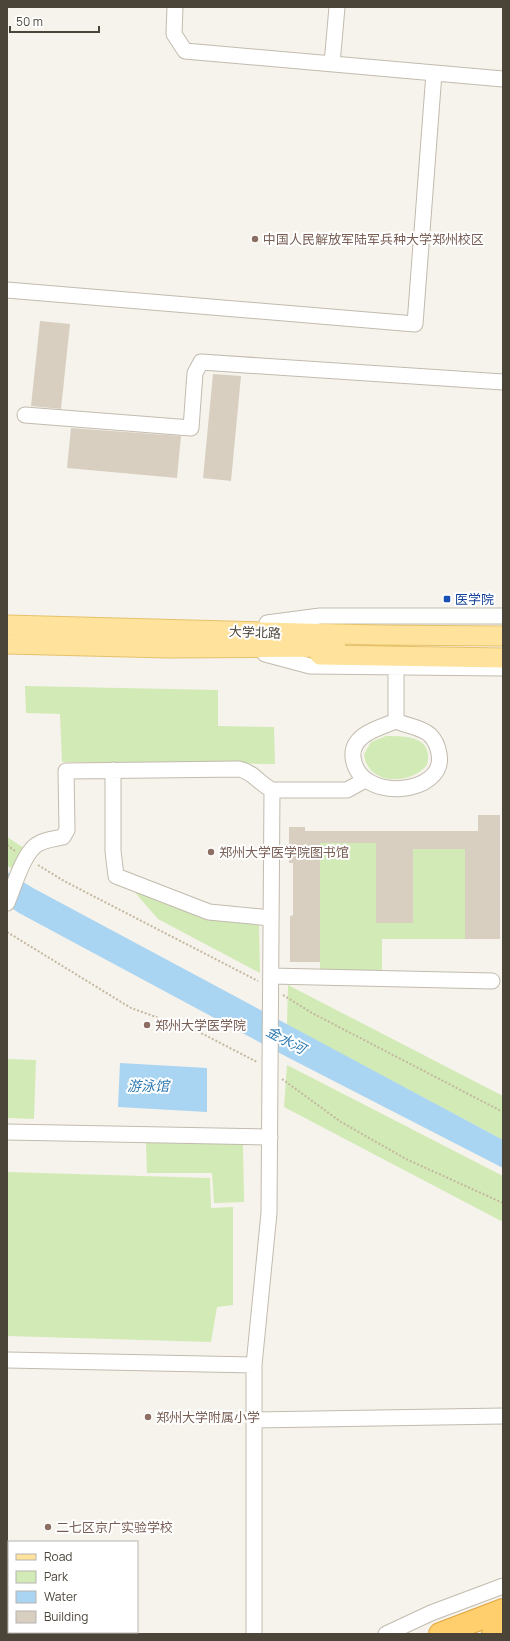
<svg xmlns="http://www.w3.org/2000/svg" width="510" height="1641" font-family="Manrope,'Noto Sans SC',sans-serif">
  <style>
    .green { fill: #d2eab5 }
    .water { fill: #a9d4f2 }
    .building { fill: #d8cfc1 }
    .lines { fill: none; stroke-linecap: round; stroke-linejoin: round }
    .minor-casing { stroke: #c2bbae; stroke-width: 17 }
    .major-casing { stroke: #e6c16a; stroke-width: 21 }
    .highway-casing { stroke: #e0a43c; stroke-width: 24 }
    .path { stroke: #c4b79f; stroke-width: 2; stroke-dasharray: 2 2; stroke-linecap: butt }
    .minor { stroke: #fff; stroke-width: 15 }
    .major { stroke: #ffe39c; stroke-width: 19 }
    .highway { stroke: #ffcf6e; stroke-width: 22 }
    .education-dot { fill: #8d6e63; stroke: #fff; stroke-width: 1.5 }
    .transit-dot { fill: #1a4fb4; stroke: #fff; stroke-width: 1.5 }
    .labels { text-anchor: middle; stroke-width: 4; stroke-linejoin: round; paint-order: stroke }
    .education-label { font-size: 13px; fill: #785e54; stroke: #fff; text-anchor: start }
    .transit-label { font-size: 13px; fill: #164399; stroke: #fff; text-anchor: start }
    .street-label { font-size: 13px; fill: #4b4439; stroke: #fff }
    .water-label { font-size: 14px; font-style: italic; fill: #2e7ab2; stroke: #fff }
  </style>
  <rect width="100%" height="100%" fill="#f6f3ec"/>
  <!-- green -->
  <path class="green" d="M25,686L218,690V726L274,727L275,764L62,762L60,714L26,713Z
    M386,736C406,736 434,736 427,765C410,786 367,785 364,754L371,742Z
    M7,837L24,848L14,870L7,865Z
    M320,843H376V923H413V849H465V939H382V970H320Z
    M131,888L214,920L259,925L260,973L158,919Z
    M288,985L503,1096V1140L287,1025Z
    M7,1059L36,1060L34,1119L7,1118Z
    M287,1065L503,1176V1222L284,1107Z
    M146,1143L243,1144L244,1202L214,1203L212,1173H147Z
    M7,1172L210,1178L211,1208L233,1207V1305L217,1307L211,1342L7,1336Z"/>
  <!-- water -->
  <path class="water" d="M7,872L33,888L503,1140V1168L289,1058L19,913L7,905Z
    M120,1063L207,1068V1112L118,1107Z"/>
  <!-- building -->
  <path class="building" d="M40,321L70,324L61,409L31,406Z
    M213,374L241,376L231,481L203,478Z
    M71,428L181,436L177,478L67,468Z
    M478,815H500V939H465V849H413V923H376V843H320V962H290V916L293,915V863H289V827H305V831H478Z"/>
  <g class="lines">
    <!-- minor casing -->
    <g class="minor-casing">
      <path id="minor" d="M175,7L174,34L185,51L503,79
        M332,64L337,7
        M7,290L415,324L434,73
        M25,415L191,428L195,373L201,362L503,382
        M267,623L320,616H503
        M265,654L310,666L503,668
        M396,721C407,726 421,727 430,735C435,740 438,747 439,754C447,795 358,804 353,757C351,734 380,728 396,721Z
        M396,721V667
        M113,770V851L116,876L209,912L271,918
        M7,903C14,887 22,857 35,846C42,840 54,839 63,837L67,830L66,771L239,769C253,772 259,783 272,790H347L365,780
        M271,976L492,981
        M7,1132L270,1137
        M7,1360L254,1365
        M254,1420L503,1416
        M254,1634V1365L269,1213L272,790
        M386,1634L431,1613L503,1586"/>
    </g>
    <!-- major casing -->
    <g class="major-casing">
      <path id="major" d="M7,625L378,635L503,636
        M7,644L167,648L336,647
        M320,655L503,658"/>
    </g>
    <!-- highway casing -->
    <g class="highway-casing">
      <path id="highway" d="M440,1634L503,1610
        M493,1634L503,1630"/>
    </g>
    <!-- path -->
    <path class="path" d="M7,845L15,851
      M38,865L64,881L258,981
      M7,932L131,1008L201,1033L257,1062
      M283,995L312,1013L503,1112
      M282,1079L341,1122L406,1159L503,1203"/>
    <!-- minor -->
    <use href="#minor" class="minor"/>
    <!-- major -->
    <use href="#major" class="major"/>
    <!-- highway -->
    <use href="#highway" class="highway"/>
  </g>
  <!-- markers -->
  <g class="education-dot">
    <circle cx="255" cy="239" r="4"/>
    <circle cx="211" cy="852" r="4"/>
    <circle cx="147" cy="1025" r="4"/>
    <circle cx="148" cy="1417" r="4"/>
    <circle cx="48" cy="1527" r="4"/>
  </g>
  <rect class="transit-dot" x="443" y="595" width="8" height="8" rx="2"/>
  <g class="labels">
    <!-- education labels -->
    <g class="education-label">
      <text x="263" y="244">中国人民解放军陆军兵种大学郑州校区</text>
      <text x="219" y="857">郑州大学医学院图书馆</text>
      <text x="155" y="1030">郑州大学医学院</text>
      <text x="156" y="1422">郑州大学附属小学</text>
      <text x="56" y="1532">二七区京广实验学校</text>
    </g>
    <!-- transit labels -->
    <g class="transit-label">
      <text x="455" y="604">医学院</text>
    </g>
    <!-- street labels -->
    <g class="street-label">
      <text transform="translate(255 632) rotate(2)" y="5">大学北路</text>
    </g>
    <!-- water labels -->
    <g class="water-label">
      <text transform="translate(286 1040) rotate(28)" y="5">金水河</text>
      <text x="148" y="1091">游泳馆</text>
    </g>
  </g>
  <!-- border -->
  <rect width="510" height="1641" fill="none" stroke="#4b4439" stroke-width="16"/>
  <!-- legend -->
  <rect x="8" y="1541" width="130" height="92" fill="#ffffff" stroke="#b7b4b0"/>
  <rect x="16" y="1554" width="20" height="6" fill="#ffe39c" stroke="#b7b4b0"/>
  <text x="44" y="1561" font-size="12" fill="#4b4439">Road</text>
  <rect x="16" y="1571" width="20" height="12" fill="#d2eab5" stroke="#b7b4b0"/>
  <text x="44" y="1581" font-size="12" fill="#4b4439">Park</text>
  <rect x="16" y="1591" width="20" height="12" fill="#a9d4f2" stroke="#b7b4b0"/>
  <text x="44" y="1601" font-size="12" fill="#4b4439">Water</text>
  <rect x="16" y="1611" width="20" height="12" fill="#d8cfc1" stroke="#b7b4b0"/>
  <text x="44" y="1621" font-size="12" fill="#4b4439">Building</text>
  <!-- scale -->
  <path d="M10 26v6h89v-6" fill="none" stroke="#4b4439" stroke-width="2"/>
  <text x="16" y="26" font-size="12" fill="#4b4439" stroke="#ffffff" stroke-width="3" paint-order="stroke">50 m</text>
</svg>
